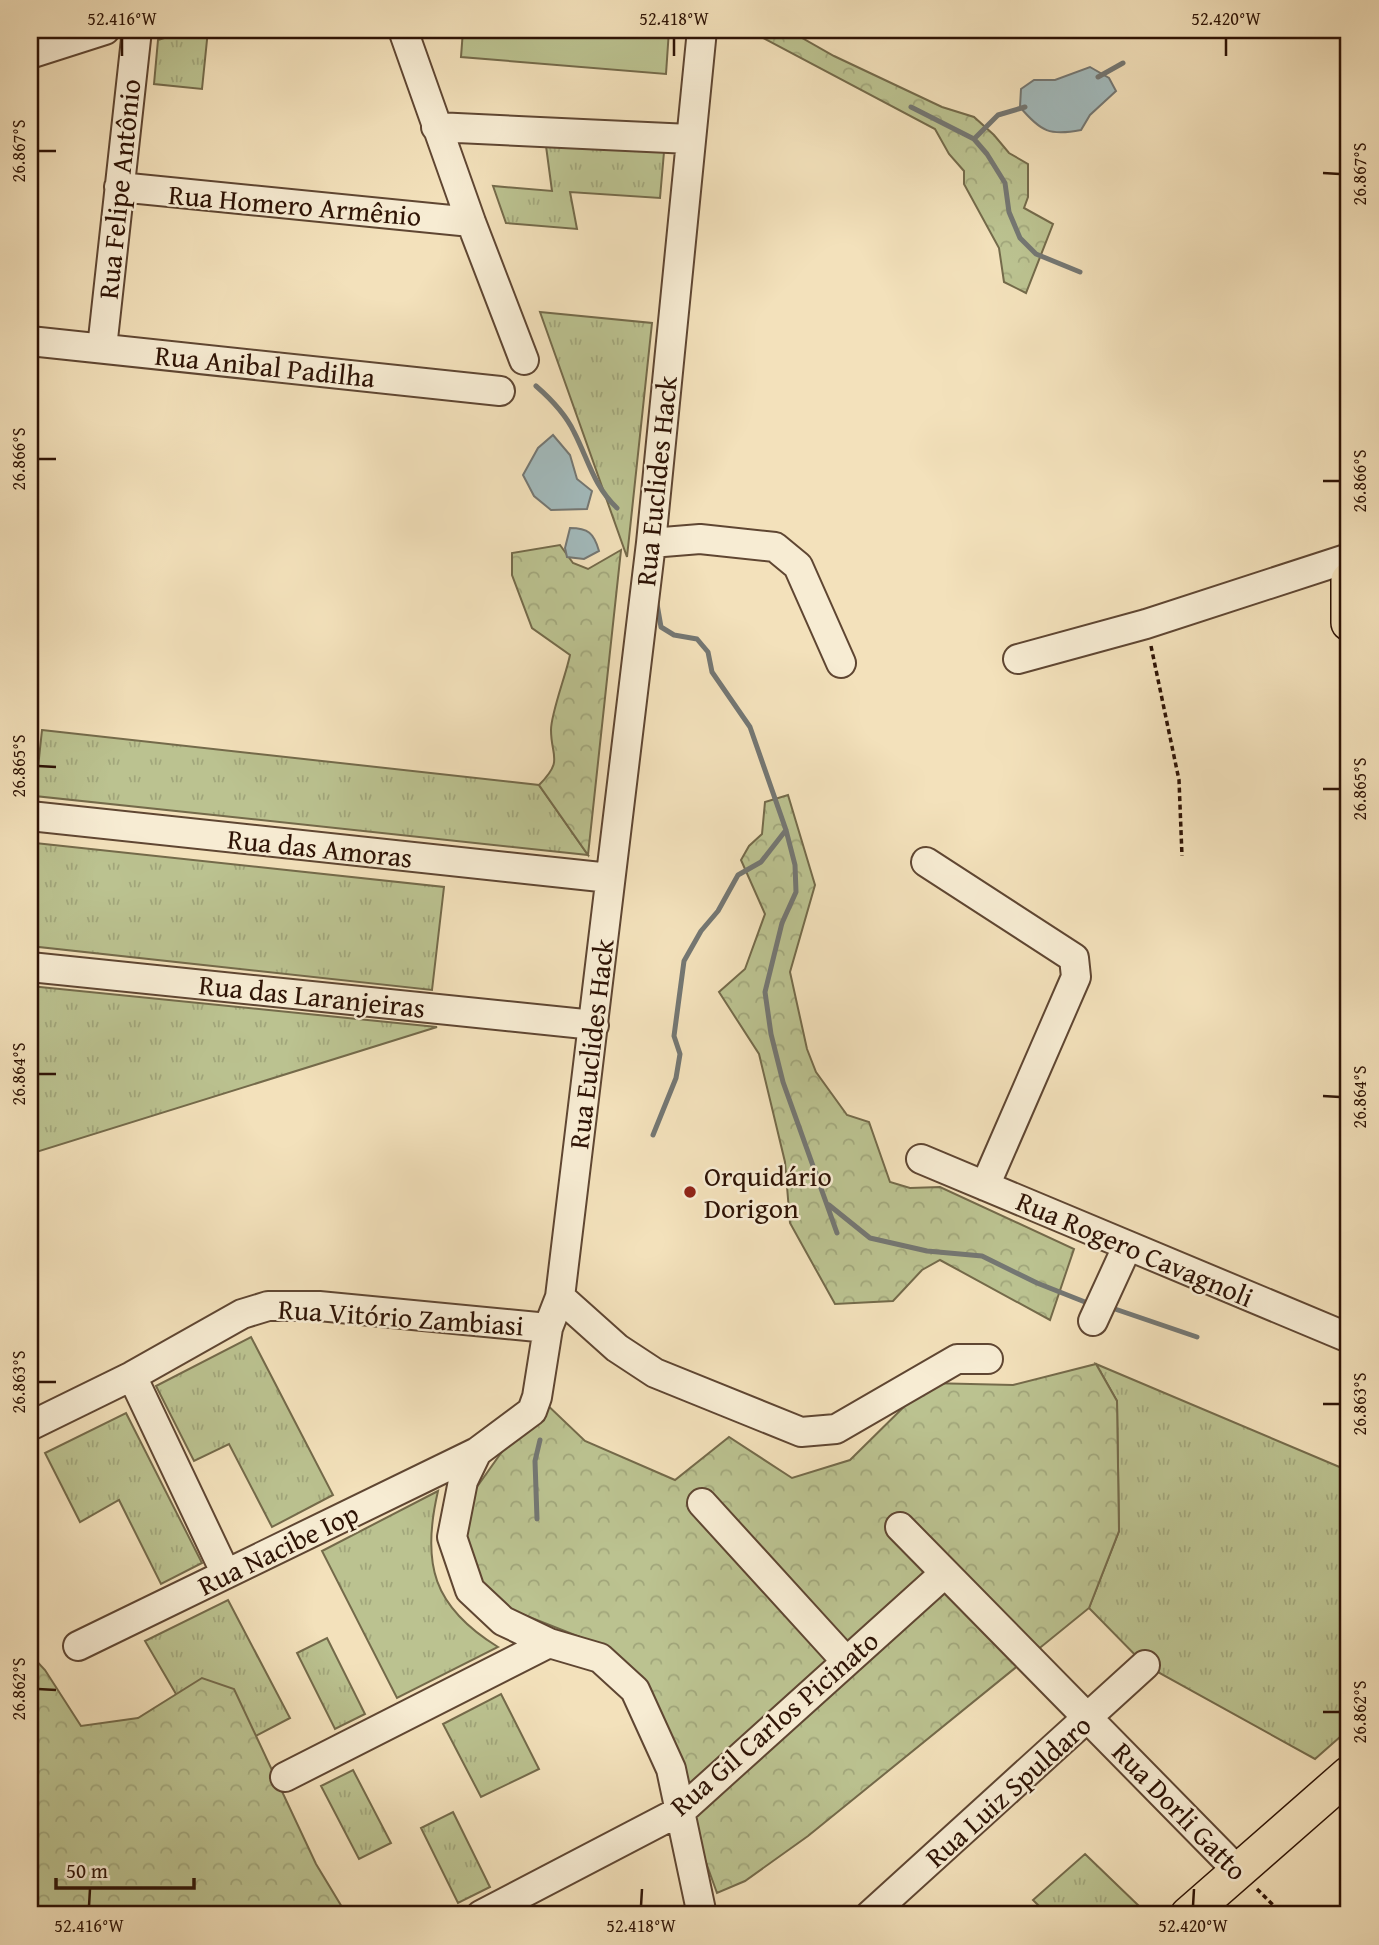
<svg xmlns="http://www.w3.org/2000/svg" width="1379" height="1945" font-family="'Gentium Book Plus',serif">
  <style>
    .grass { fill: url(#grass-tufts); stroke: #746a4a; stroke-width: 2 }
    .forest { fill: url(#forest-crowns); stroke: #746a4a; stroke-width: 2 }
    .green { fill: #bbc290; stroke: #746a4a; stroke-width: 2 }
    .water { fill: #a2babc; stroke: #747773; stroke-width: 2 }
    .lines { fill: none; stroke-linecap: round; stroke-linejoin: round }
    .stream { stroke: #747773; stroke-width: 5 }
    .minor-casing { stroke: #5f4632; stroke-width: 32 }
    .major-casing { stroke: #2e1305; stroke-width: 38 }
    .path { stroke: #2e1305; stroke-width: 3.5; stroke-dasharray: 5 3.5; stroke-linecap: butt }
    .minor { stroke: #f7ecd3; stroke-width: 28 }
    .major { stroke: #f3e1bb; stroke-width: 35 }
    .ticks { fill: none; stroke: #2e1305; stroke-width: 2.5 }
    .poi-dot { fill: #8f2418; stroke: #f7ecd3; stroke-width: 2.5 }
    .labels { text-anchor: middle; stroke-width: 5; stroke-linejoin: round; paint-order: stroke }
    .street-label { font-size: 28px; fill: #2e1305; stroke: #f7ecd3 }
    .poi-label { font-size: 28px; fill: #2e1305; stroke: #f7ecd3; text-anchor: start }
    .neatline { fill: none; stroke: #2e1305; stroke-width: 2.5 }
    .ticks-label { font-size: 18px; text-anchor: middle; fill: #2e1305 }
  </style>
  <defs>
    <pattern id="grass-tufts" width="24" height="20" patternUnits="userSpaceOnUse" patternTransform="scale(1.75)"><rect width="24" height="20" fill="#bbc290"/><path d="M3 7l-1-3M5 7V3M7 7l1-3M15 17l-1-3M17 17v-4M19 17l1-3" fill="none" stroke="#a1a67b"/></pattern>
    <pattern id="forest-crowns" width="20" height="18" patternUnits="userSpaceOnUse" patternTransform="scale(1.75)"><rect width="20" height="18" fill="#bbc290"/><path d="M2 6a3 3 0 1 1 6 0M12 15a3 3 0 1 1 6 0" fill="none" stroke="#a1a67b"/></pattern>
  </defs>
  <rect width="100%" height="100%" fill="#f3e1bb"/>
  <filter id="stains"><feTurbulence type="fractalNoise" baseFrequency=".00286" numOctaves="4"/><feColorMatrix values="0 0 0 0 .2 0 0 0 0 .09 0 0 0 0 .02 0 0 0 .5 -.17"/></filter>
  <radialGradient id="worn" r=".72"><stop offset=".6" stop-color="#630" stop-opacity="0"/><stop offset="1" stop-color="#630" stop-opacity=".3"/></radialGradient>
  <!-- grass -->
  <path class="grass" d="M189,30H208L202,89L154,84L158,40Z
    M546,146L664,152L660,198L570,192L577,229L506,223L493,186L552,191Z
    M540,312L652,323L627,557Z
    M42,730L539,785L588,855L35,796Z
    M35,843L444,887L432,990L30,946V892Z
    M30,986L437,1027L30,1154Z
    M251,1337L333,1495L272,1527L229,1444L194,1461L156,1386Z
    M1096,1364L1349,1471V1729L1315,1759L1145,1665L1089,1608L1119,1531L1117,1401Z
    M126,1413L202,1563L161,1584L119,1500L80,1522L45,1453Z
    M438,1491C421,1564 433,1607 498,1647L397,1698L322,1551Z
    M228,1600L290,1718L180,1776L183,1706L145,1641Z
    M327,1638L365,1714L335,1729L297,1653Z
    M501,1694L539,1769L481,1797L443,1724Z
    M353,1770L391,1843L359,1859L321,1786Z
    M453,1812L490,1887L458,1903L421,1828Z
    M1085,1854L1141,1908L1132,1915H1048L1033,1900Z"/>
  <!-- forest -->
  <path class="forest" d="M748,30H788L834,56L942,107L974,117L994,135L1009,153L1028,164V197L1024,208L1053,224L1026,293L1004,282L999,248L964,184V171L949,154L935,129Z
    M560,545L573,563L588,569L621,550L588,855L539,785C564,760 551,757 551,730C551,713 566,675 570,655L532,628L512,575V553Z
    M788,795L815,885L790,972L807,1049L816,1072L847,1115L869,1122L890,1182L910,1188L940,1187L1074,1249L1050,1320L940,1260L922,1270L893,1301L835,1304L790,1223L785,1162L759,1054L719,992L745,969L765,914L741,860L749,846L762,834L765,802Z
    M1096,1364L1117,1401L1119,1531L1089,1608L808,1836L745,1881L717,1893L668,1757L608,1648L509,1609L477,1586L459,1544L462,1508L540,1398L585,1441L675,1480L729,1437L792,1478L850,1460L928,1383L1013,1385Z
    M30,1654L45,1670L81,1726L138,1718L202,1678L234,1689L316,1864L342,1907V1915H30Z"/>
  <!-- green -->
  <path class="green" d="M463,30H669L666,74L461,57Z"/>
  <!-- water -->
  <path class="water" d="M1090,67L1109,78L1116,91L1090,115L1081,130C1050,136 1041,132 1020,107L1021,89L1034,80H1055Z
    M553,435L570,455L577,479L592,491L587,509L551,510L534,496L523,475L538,448Z
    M570,528C588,528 594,533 599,551L584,559L567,557L565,548Z"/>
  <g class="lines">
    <!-- stream -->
    <path class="stream" d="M1098,77L1123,63
      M911,107L974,139L987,154L1005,183L1009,212L1020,238L1036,254L1080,272
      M974,139L998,115L1025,107
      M536,386C551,399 565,413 574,432C588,459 594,487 617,508
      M657,604L661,627L674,635L697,639L708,652L712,672L750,727L786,830L795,865L796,892L782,923L765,992L771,1034L783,1082L837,1233
      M653,1135L676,1078L680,1054L674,1036L684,961L701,931L718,911L738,875L761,862L786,830
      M829,1205L870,1238L927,1251L982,1256L1037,1283L1085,1302
      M1115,1309L1197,1337
      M537,1519L535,1461L540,1440"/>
    <!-- minor casing -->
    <g class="minor-casing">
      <path id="minor" d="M403,30L471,222L524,360
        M30,54L105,30
        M436,127L690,139
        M119,187L471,222
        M30,341L500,391
        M102,348L137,30
        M651,543L700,539L775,547L798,566L841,663
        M1018,659L1146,624L1349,558
        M30,816L610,878
        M926,862L1074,958L1076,977L985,1186
        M30,967L594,1025
        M921,1159L1349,1338
        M560,1297L617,1348L655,1373L801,1432L836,1429L957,1359H988
        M1093,1321L1127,1247
        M132,1376L226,1574
        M30,1426L132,1376L242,1314L268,1306H319L548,1328
        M702,1503L846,1661
        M900,1527L1238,1871
        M78,1646L477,1452
        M285,1777L549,1643
        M481,1915L682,1810L945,1573
        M702,1915L671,1769L635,1690L600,1658L549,1643L503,1621L470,1590L452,1537L463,1481L477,1452L532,1411L537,1397L548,1328L560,1297L651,543L702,30
        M870,1915L1145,1665"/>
    </g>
    <!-- major casing -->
    <g class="major-casing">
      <path id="major" d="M1349,580V623
        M1188,1915L1349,1774"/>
    </g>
    <!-- path -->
    <path class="path" d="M1151,646L1179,780L1182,856
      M1257,1889L1283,1915"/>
    <!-- minor -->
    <use href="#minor" class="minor"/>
    <!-- major -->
    <use href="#major" class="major"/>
  </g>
  <!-- ticks -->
  <path class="ticks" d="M122,56V38M674,56V38M1226,56V38M38,151H56M1323,173L1340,174M38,459H56M1323,481H1340M38,766L56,767M1323,789H1340M38,1074H56M1323,1096L1340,1097M38,1382H56M1323,1404H1340M38,1689L56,1690M1323,1712H1340M89,1906L90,1889M641,1906L642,1889M1193,1906L1194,1889"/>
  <!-- markers -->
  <circle class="poi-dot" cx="690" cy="1192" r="7"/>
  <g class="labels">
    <!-- street labels -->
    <g class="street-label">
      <text transform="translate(119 189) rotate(-84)" y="10">Rua Felipe Antônio</text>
      <text transform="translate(295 205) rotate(5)" y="10">Rua Homero Armênio</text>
      <text transform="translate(265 366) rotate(6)" y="10">Rua Anibal Padilha</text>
      <text transform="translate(656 481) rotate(-84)" y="10">Rua Euclides Hack</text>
      <text transform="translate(320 848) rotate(6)" y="10">Rua das Amoras</text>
      <text transform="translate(312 996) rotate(6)" y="10">Rua das Laranjeiras</text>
      <text transform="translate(591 1044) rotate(-83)" y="10">Rua Euclides Hack</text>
      <text transform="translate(1135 1249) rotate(23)" y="10">Rua Rogero Cavagnoli</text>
      <text transform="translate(401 1317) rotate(4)" y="10">Rua Vitório Zambiasi</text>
      <text transform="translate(278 1549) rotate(-26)" y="10">Rua Nacibe Iop</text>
      <text transform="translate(774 1723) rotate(-41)" y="10">Rua Gil Carlos Picinato</text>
      <text transform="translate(1008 1791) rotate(-42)" y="10">Rua Luiz Spuldaro</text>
      <text transform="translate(1180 1811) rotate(46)" y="10">Rua Dorli Gatto</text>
    </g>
    <!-- poi labels -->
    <g class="poi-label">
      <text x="704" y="1186">Orquidário<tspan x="704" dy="32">Dorigon</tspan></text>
    </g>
  </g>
  <!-- margin -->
  <rect width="1379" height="1945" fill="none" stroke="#f3e1bb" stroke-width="77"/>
  <!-- scale -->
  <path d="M56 1878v10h138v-10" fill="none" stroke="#2e1305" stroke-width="3.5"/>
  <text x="66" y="1878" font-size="21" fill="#2e1305" stroke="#f7ecd3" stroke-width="5" paint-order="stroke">50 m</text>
  <rect x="38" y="38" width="1302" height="1868" class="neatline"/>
  <g class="ticks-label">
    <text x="122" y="25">52.416°W</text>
    <text x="674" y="25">52.418°W</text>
    <text x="1226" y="25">52.420°W</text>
    <text transform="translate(19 151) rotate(-90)" y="6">26.867°S</text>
    <text transform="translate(1360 174) rotate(-90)" y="6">26.867°S</text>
    <text transform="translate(19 459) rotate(-90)" y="6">26.866°S</text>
    <text transform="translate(1360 481) rotate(-90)" y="6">26.866°S</text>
    <text transform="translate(19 766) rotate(-90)" y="6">26.865°S</text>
    <text transform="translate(1360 789) rotate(-90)" y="6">26.865°S</text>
    <text transform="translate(19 1074) rotate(-90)" y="6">26.864°S</text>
    <text transform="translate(1360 1097) rotate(-90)" y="6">26.864°S</text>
    <text transform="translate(19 1382) rotate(-90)" y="6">26.863°S</text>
    <text transform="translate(1360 1404) rotate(-90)" y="6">26.863°S</text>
    <text transform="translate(19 1689) rotate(-90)" y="6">26.862°S</text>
    <text transform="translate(1360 1712) rotate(-90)" y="6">26.862°S</text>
    <text x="89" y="1932">52.416°W</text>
    <text x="641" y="1932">52.418°W</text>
    <text x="1193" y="1932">52.420°W</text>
  </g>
  <rect width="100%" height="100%" filter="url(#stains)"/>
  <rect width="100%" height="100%" fill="url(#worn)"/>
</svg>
